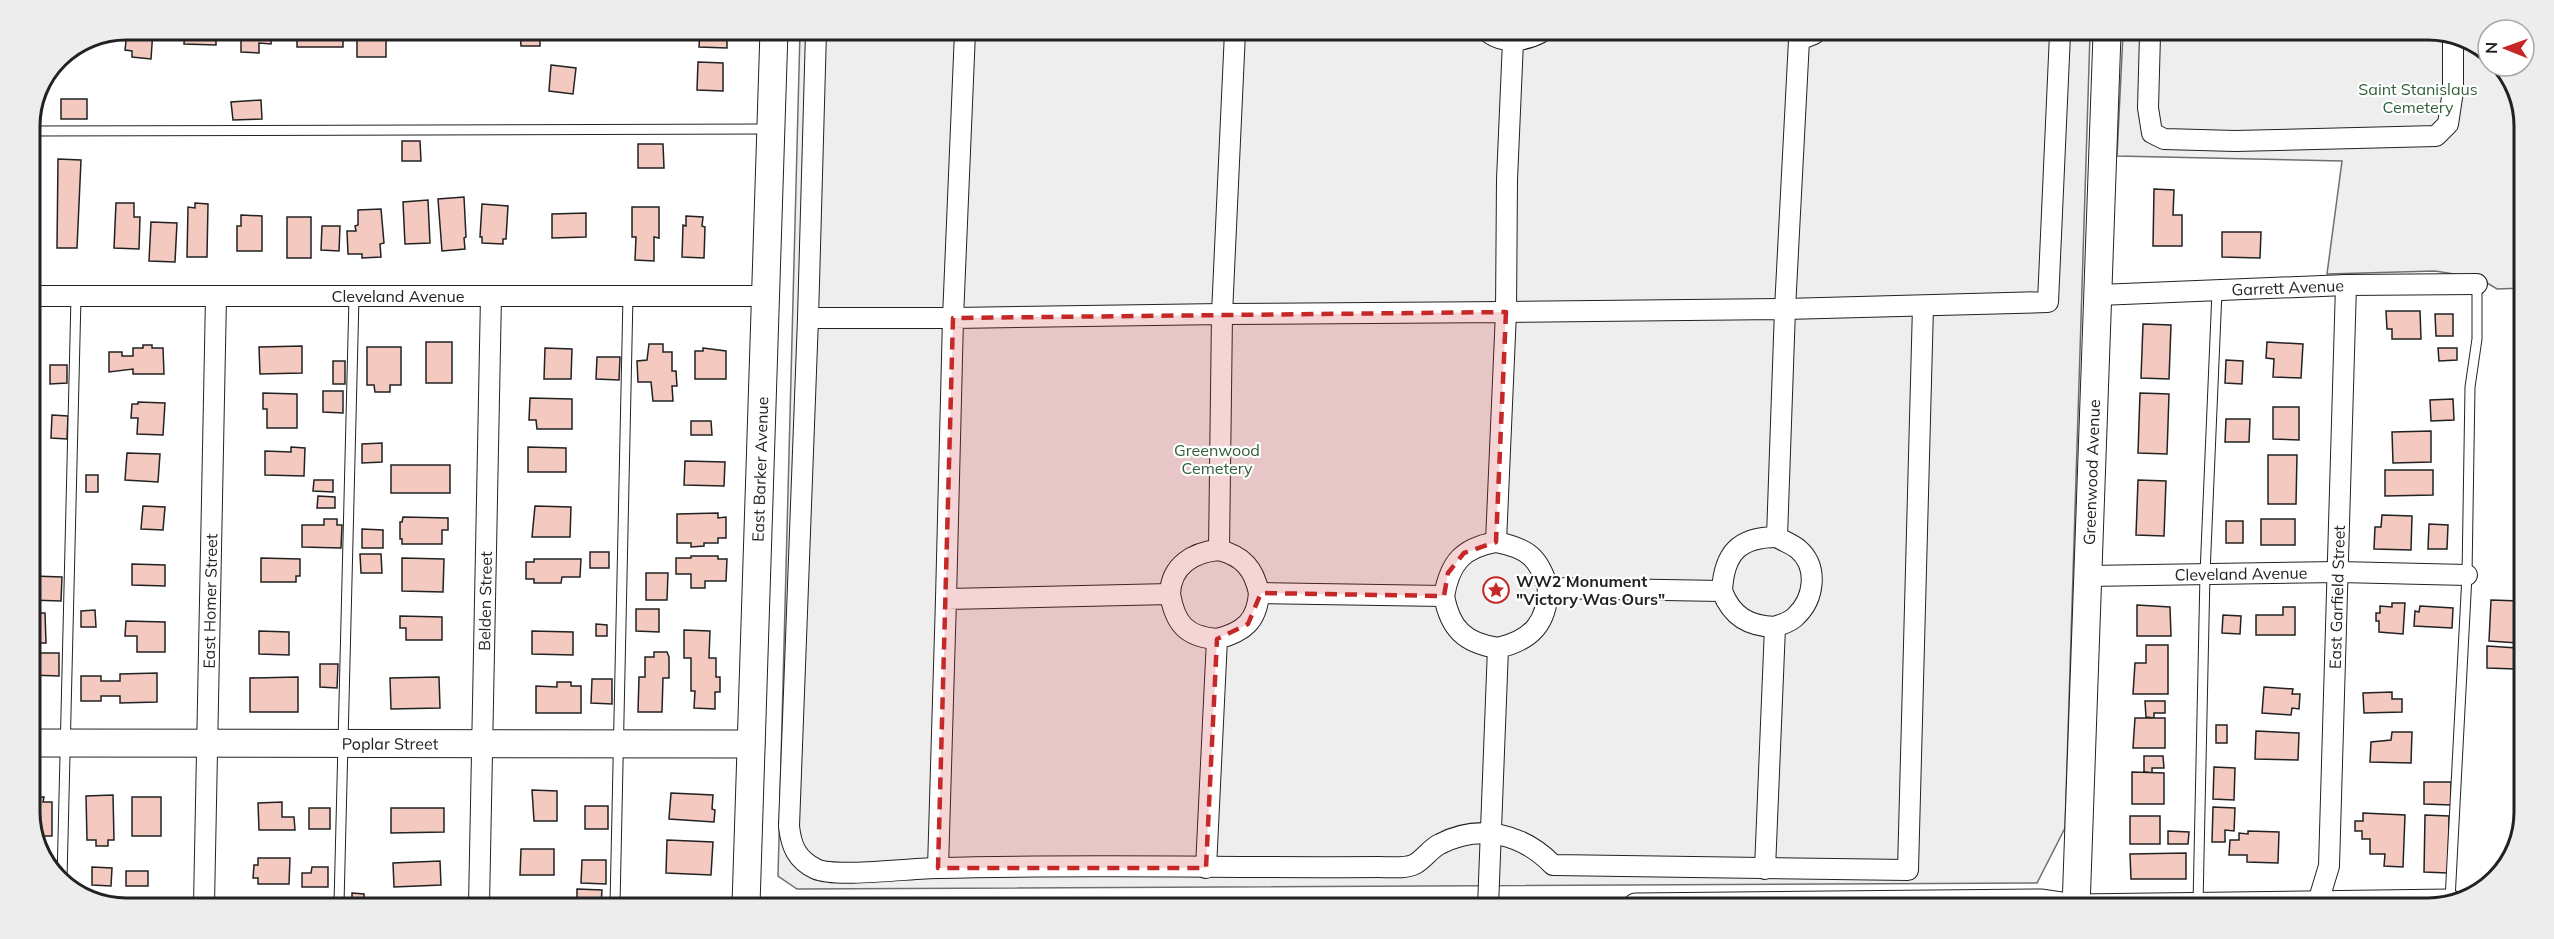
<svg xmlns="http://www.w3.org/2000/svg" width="2554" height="939" font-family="Mulish,sans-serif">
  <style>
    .green { fill: #eee; stroke: #6f6f6f; stroke-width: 1.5 }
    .building { fill: #f3c9c0; stroke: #222; stroke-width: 1.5 }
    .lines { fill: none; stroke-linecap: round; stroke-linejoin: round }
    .lane-casing { stroke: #222; stroke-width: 11 }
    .street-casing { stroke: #222; stroke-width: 22 }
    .secondary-casing { stroke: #222; stroke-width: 29 }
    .lane { stroke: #fff; stroke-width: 9 }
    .street { stroke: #fff; stroke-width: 20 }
    .secondary { stroke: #fff; stroke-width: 27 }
    .marked { fill: #c62828; fill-opacity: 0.2; stroke: #c62828; stroke-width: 4.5; stroke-dasharray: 12 8; stroke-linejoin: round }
    .labels { text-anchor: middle; stroke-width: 4.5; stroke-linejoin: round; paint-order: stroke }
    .park-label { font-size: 16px; fill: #2f5e38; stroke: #fff }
    .street-label { font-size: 16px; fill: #222; stroke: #fff }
    .poi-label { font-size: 16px; font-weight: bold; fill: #222; stroke: #fff; text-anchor: start }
    .rim { fill: none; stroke: #222; stroke-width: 3 }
  </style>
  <rect width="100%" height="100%" fill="#fff"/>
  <!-- green -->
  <path class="green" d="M800,32L2090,34L2065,828L2037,883L797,889L778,876Z
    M2123,34L2459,35L2488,56V66L2504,67L2524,120L2523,288L2497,289L2479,278L2435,271L2327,274L2342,161L2117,156Z"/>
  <!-- building -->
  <path class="building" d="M129,30H153L151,59L132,57V51L125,50L127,32Z
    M185,30H216V45L184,44Z
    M236,30H272L271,44L259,43V53L241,52V38H235Z
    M297,30H343V47H297Z
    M357,31H386V57H357Z
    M450,31H473V36H450Z
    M520,31H540V46H521Z
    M613,31H668V34L613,33Z
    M700,31H727V48L699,47Z
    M698,62L723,63V91L697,90Z
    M551,65L576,68L573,94L549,91Z
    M61,99H87V119H61Z
    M261,100L262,119L233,120L231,102Z
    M402,141H420L421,161H402Z
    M638,144H663L664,168H638Z
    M58,159L81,160L77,248H57Z
    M2154,189L2174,190L2173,215H2182V246H2153Z
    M464,197L466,237L464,238L465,249L442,251L438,199Z
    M428,200L430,243L405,244L403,202Z
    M116,203H134V217H140L139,249L114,248Z
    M195,203L208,204L207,257H187L188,207L195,208Z
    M482,204L508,206L506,239H503V244L482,243V237H480Z
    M632,207H659V238L654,237V261L635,260L636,237H632Z
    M381,209L384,243L380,244L381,257L362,258V254H348L347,231H356L355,226L358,225V210Z
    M586,213V237L552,238V214Z
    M241,215L262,216V251H237V226H241Z
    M686,216L703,217L702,226L705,227L704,258L682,257L683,225L686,226Z
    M287,217H311V258H287Z
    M151,222L177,223L175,262L149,261Z
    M322,226H340L339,251L321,250Z
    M2222,232H2261L2260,258L2222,257Z
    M2386,311H2420L2421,339H2392V329H2387Z
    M2435,314H2453V336H2436Z
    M2143,324L2171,325L2169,379L2141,378Z
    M426,342H452V383H426Z
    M2267,342L2303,344L2301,378L2273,377L2274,359L2266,358Z
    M649,344H663V352H672V371H676L677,386H672L673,401H653L651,382H638L637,361L647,360Z
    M143,345H152V348H163L164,374H133V369L109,372V352H122V356H133V348H143Z
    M302,346V373L260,374L259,347Z
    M367,347H401V385H390V392H375L374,385H367Z
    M545,348L572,349L571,379H544Z
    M703,348L726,351V379H695V351H703Z
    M2438,348H2457V360L2439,361Z
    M597,357H620L619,380L596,379Z
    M2226,360L2243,361L2242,384L2225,383Z
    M333,361H345V384H333Z
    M50,365H67V383L50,384Z
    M323,391H343V413L323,412Z
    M263,393L297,394V428H267V409H263Z
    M2140,393L2169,394L2167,454L2138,453Z
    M530,398L572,399V429H537L536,420H529Z
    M2453,399L2454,420L2431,421L2430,400Z
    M138,402L165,403L163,435L137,434L138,418H131L132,404H138Z
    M2273,407H2299V440L2273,439Z
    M52,415L68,416L67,439L51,438Z
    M2226,419H2250L2249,442H2225Z
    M691,421H711L712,435H691Z
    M2431,431V462L2393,463L2392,432Z
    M382,443V462L362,463V444Z
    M291,447L305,448L304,476L265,475V451L291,452Z
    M528,447L566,448V472H528Z
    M127,453L160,454L158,482L125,480Z
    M2268,455H2297L2296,504H2268Z
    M685,461L725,462L724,486L684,485Z
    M391,465H450V493H391Z
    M2385,470H2433V495L2385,496Z
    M86,475H98V492H86Z
    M314,480H333V492L313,491Z
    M2138,480L2166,481L2164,536L2136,535Z
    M318,496L335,497V508H317Z
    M143,506L165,507L163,530L141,529Z
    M535,506L571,507L570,537H532Z
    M718,513V518L726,517V538H718V543H704V546L691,547V543H677V514Z
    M2382,515L2412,516L2411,550L2374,549L2375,527H2381Z
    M403,517L448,518V530H442V544H402V539H400V522H402Z
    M324,519H337V525H342L341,548L302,547V525H324Z
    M2261,519H2295V545H2261Z
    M2226,521H2243V543H2226Z
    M2429,524L2448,525L2447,549H2428Z
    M362,529L383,530V548H362Z
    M590,552H609V568H590Z
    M360,554H381L382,573H361Z
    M691,556H718V559H727L726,581H705V588H691V574H676V558H691Z
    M261,558L300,559V576H296V582H261Z
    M402,558L444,559L443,592L402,591Z
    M534,559H581L580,577H562L561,583H534V579H526V562H534Z
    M132,564L165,565V586L132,585Z
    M646,573H668L667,600H646Z
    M33,576L62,577L61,601L30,600Z
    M2491,600L2520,601L2518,643L2489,641Z
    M2392,603H2405L2403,634L2379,632V621H2376V613H2380V606L2392,607Z
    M2137,605L2170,607L2171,636H2137Z
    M2420,606L2453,608L2452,628L2414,626L2415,611L2419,612Z
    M2283,607H2295V635H2256V615H2283Z
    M636,609H659V632L636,631Z
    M95,610L96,627H81V611Z
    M30,613H45L46,643H30Z
    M2223,615L2241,616L2240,634L2222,633Z
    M400,616L442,617V640H406V628H400Z
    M126,621L165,622V652H137V636H125Z
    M596,624L607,625V636H596Z
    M684,630L710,631L709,658H716V677H720V692H715V709L694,708L695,691H691V658H684Z
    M259,631L289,632V655L259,654Z
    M532,631L573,632V655L532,654Z
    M2146,645H2168V694H2133L2135,663H2146Z
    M2487,646L2517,648L2516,669L2487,668Z
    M654,652H667L669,657V678H663L662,712H638L639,677H645V657H654Z
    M30,653H59V676L30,675Z
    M320,664H338L337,688L320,687Z
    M157,673V702L120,703V696H101V701H81V676H101V681H120V674Z
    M298,677V712H250V678Z
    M439,677L440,708L391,709L390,678Z
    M592,679H612V704L591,703Z
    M557,682H571V686H581V713H536V686L557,687Z
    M2264,687L2293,689L2292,694H2300L2299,709L2292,708L2291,715L2262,713Z
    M2392,692V699H2402V712L2364,713L2363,693Z
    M2145,701H2165V713H2154V718L2146,717Z
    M2135,718H2165V748H2133Z
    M2216,725H2227V743H2216Z
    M2256,731L2299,733L2298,760L2255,759Z
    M2392,732H2412L2411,763L2370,762L2371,742L2391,740Z
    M2144,756H2163L2164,768H2152V773L2144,772Z
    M2214,767L2235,768L2234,800L2213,799Z
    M2132,772L2164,773V804H2132Z
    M2424,782H2451V805L2424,804Z
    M532,790L557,791V821H534Z
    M671,793L713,795L712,809L715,810L714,822L669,819Z
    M113,795L114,840H108V846H96V840H87L86,796Z
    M30,797H44L43,802H52V836H37L30,819Z
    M132,797H161V836H132Z
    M282,802V817H294L295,830H259L258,803Z
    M585,806H608V829H585Z
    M2213,807L2235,808L2234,831L2225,830V842H2212Z
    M309,808H330V829H309Z
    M391,808H444V832L391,833Z
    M2363,813L2405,815L2403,867L2384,866L2385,854H2370V839H2362V831H2355V821H2363Z
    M2425,815L2449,816L2448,873L2424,872Z
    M2130,816H2160V844H2130Z
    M2168,831L2189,832L2188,844H2168Z
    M2248,831L2279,832L2278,863L2247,862V855H2229L2230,840H2239V833L2248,834Z
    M667,840L713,842L711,875L666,873Z
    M521,849H554V875H520Z
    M2186,853V879H2131L2130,854Z
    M258,858H290L289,884H258V878H253L254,865H258Z
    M582,860H606V884L581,883Z
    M440,861L441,885L394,887L393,863Z
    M92,867L112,868L111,886L92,885Z
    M312,867H328V887H302V873H311Z
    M126,871H148V886H126Z
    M577,889L602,890L601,905H577Z
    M78,892H96L95,904Z
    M352,893L364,894V904H352Z
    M687,899H707V905H686Z"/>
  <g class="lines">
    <!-- lane casing -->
    <g class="lane-casing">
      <path id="lane" d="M30,131L769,129
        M62,880L76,297
        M2450,900L2467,575L2470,387L2477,339V284
        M339,904L354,297
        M2198,904L2205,574L2217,291
        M615,905L628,296"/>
    </g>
    <!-- street casing -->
    <g class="street-casing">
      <g id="street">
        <path d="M965,32L953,318H808L789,826C791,846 797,860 816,869C836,878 912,868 938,868C1085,864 1232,868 1379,867C1389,867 1406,869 1415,864C1424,859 1431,848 1440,844C1480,823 1523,834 1553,865L1908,870L1923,306"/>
        <path d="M1235,32L1222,314L1506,312L1496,542C1462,548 1450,563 1444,596"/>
        <path d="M1489,33C1504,44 1525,41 1540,33"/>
        <path d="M1814,34L1799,40L1785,309L2048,302L2060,34"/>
        <path d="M2150,35L2148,108L2152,133L2164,139L2235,141L2436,136L2448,124L2453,91V35"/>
        <path d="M1513,41L1507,180L1506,312L1785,309L1777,537C1738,537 1724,554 1722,591"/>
        <path id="s1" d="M2099,295L2346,285L2477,284"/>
        <path id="s2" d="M30,296H765"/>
        <path d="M808,318L816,32"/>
        <path d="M1496,542C1527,548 1539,557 1548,588"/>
        <path id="s3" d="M2088,576L2339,572L2467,575"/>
        <path d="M1170,594C1171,565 1194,552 1219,550"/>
        <path d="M946,599L953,318L1222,314L1219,550C1243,556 1254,569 1259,593"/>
        <path d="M938,868L946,599L1170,594C1175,623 1186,637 1217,639"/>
        <path d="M1206,868L1217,639C1244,632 1257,621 1259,593L1444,596C1450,628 1464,643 1498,648"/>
        <path d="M1765,869L1775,627C1782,624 1791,622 1796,616C1814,599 1819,567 1798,549C1792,544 1783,541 1777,537"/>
        <path id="s4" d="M204,904L216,297"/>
        <path id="s5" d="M479,905L491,296"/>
        <path d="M1488,907L1498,648C1532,640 1547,623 1548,588L1722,591C1732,617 1749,626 1775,627"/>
        <path id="s6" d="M2316,909L2329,866L2346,285"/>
      </g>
    </g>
    <!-- secondary casing -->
    <g class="secondary-casing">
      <g id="secondary">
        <path id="s7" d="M30,743L751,744"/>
        <path id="s8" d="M746,905L774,31"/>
        <path d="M1636,907L2042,903L2076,908L2449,903"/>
        <path id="s9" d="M2076,908L2107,34"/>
      </g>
    </g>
    <!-- lane -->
    <use href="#lane" class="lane"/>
    <!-- street -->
    <use href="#street" class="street"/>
    <!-- secondary -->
    <use href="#secondary" class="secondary"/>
  </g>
  <!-- marked area -->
  <path class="marked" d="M1506,312L1496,542L1464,553L1448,573L1444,596L1261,593L1248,624L1217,639L1206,868H938L953,318Z"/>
  <!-- icons -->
  <defs>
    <g id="sight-ring" transform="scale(1.35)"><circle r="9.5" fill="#fff" stroke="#c62828" stroke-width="1.5"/><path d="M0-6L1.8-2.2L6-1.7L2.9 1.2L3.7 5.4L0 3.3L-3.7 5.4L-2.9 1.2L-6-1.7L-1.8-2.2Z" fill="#c62828"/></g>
  </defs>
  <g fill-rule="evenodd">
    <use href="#sight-ring" x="1496" y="590"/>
  </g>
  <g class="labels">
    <!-- park labels -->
    <g class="park-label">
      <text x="2418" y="95">Saint Stanislaus<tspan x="2418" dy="18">Cemetery</tspan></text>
      <text x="1217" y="456">Greenwood<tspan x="1217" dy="18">Cemetery</tspan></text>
    </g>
    <!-- street labels -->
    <g class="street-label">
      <text dy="6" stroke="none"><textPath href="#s1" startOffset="189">Garrett Avenue</textPath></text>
      <text dy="6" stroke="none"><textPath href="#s2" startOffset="368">Cleveland Avenue</textPath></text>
      <text dy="6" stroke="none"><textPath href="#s8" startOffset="436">East Barker Avenue</textPath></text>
      <text dy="6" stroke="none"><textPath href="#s9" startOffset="436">Greenwood Avenue</textPath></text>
      <text dy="6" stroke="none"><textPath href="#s3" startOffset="153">Cleveland Avenue</textPath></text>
      <text dy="6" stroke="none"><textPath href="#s6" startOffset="314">East Garfield Street</textPath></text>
      <text dy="6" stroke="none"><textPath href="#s5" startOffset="304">Belden Street</textPath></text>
      <text dy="6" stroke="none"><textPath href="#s4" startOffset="303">East Homer Street</textPath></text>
      <text dy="6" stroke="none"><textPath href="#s7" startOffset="360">Poplar Street</textPath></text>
    </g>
    <!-- poi labels -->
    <g class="poi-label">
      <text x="1516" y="587">WW2 Monument<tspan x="1516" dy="18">"Victory Was Ours"</tspan></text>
    </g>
  </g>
  <!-- crop -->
  <path d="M0 0H2554V939H0ZM126 40H2428A86 86 0 0 1 2514 126V812A86 86 0 0 1 2428 898H126A86 86 0 0 1 40 812V126A86 86 0 0 1 126 40Z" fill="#ededed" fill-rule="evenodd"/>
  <path class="rim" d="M126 40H2428A86 86 0 0 1 2514 126V812A86 86 0 0 1 2428 898H126A86 86 0 0 1 40 812V126A86 86 0 0 1 126 40Z"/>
  <!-- north arrow -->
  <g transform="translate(2506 48) rotate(271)"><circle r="28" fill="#ffffff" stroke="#a7a7a7" stroke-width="1.5"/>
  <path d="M0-4.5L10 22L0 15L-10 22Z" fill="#c62828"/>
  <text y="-9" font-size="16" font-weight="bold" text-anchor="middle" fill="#222222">N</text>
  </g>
</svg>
